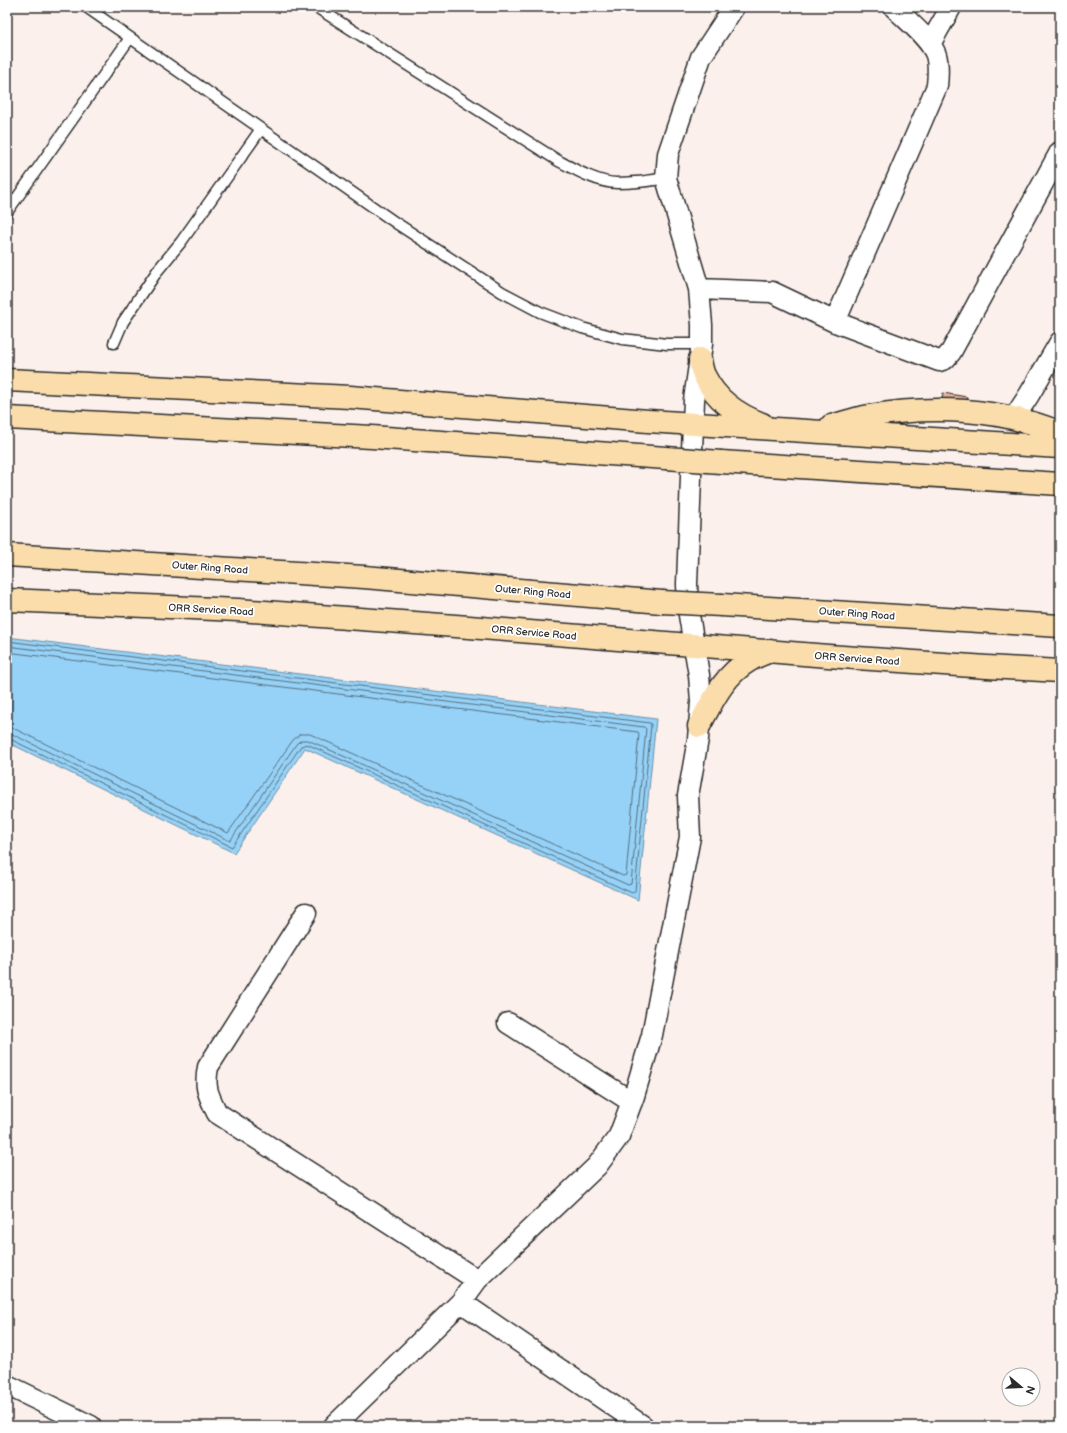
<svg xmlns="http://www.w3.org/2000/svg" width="1067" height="1433" font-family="'Balsamiq Sans',sans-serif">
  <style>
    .water { fill: #96d2f7; stroke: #6b8fa5 }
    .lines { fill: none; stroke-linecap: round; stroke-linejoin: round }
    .shore { stroke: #566e7d; stroke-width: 1 }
    .building { fill: #e9b39e; stroke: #2b2b2b }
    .lane-casing { stroke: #2b2b2b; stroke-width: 13 }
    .street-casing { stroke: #2b2b2b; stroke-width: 23 }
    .primary-casing { stroke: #2b2b2b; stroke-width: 25 }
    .highway-casing { stroke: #2b2b2b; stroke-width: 25 }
    .lane { stroke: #fff; stroke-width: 10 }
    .street { stroke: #fff; stroke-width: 20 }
    .primary { stroke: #faddab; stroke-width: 22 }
    .highway { stroke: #faddab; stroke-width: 22 }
    .highway-bridge-casing { stroke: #2b2b2b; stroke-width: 25; stroke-linecap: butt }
    .highway-bridge { stroke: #faddab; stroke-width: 22 }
    .labels { text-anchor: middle; stroke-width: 3.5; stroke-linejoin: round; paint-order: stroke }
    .street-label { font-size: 10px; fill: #2b2b2b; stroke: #fff }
  </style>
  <rect width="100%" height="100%" fill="#fbf0ec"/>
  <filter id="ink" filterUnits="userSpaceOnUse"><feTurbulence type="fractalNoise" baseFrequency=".025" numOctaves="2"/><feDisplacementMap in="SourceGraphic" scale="8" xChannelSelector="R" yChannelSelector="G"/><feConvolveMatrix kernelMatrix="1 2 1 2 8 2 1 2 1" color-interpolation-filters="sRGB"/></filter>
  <g filter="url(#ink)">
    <!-- water -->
    <path class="water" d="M7,637L656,719L638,900L305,748L234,853L7,742Z"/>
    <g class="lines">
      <!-- shore -->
      <path class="shore" d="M7,641L650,723L651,725L635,891L632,893L307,744L301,746L232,847L10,739L7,738
        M7,646L644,727L646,729L631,884L628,885L308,740H302L297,743L230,841L12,734L7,733
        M7,652L638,732L639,734L626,875L623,876L310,734H300L293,740L228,833L15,729L7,727"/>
    </g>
    <!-- building -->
    <path class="building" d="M943,393L967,397L965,409L941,405Z"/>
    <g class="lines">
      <!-- lane casing -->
      <g class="lane-casing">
        <path id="lane" d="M86,7L396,223L502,292L540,312L582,328L622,339L667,344H702
          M316,7L557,160C574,169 598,183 617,183C634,183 650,181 666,178
          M7,212L130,38
          M114,343L123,322L158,270L181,242L261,129"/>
      </g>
      <!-- street casing -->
      <g class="street-casing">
        <path id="street" d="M930,44L951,7
          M699,289L772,292L835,322L939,361L945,359L951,352L1060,152
          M835,322L937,86C938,76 939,65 936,55C930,38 906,20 894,7
          M1014,418L1029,395L1060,342
          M306,913L208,1067C204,1088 208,1094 217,1113L477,1280
          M508,1023L632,1102
          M461,1302L643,1426
          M7,1385L91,1426
          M334,1426L461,1302L477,1280L597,1166L619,1136L634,1096L652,1035L690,837L688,796L698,739L701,702L699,675L688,609L687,584L693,424L694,400L702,344V325L699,289L666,178L668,154L701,57L734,7"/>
      </g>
      <!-- primary casing -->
      <g class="primary-casing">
        <path id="primary" d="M700,359C701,365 702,372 705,377C717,401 738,415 762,424
          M7,380L350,397L648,421L1060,447
          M831,426C843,423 856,418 869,416C932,405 1000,408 1060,433
          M7,600L238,610L469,627L828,656L987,667L1060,671
          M699,726C713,700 724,675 750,660C756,656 763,654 770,651"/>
      </g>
      <!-- highway casing -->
      <g class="highway-casing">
        <path id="highway" d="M7,418L372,437L666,458
          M721,462L1060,484
          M7,555L364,577L662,602
          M722,605L1060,626"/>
      </g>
      <!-- lane -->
      <use href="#lane" class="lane"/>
      <!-- street -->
      <use href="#street" class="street"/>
      <!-- primary -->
      <use href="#primary" class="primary"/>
      <!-- highway -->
      <use href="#highway" class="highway"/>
      <!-- highway-bridge casing -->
      <g class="highway-bridge-casing">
        <path id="highway-bridge" d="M666,458L721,462
          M662,602L722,605"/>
      </g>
      <!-- highway-bridge -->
      <use href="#highway-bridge" class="highway-bridge"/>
    </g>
  </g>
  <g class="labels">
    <!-- street labels -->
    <g class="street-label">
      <text transform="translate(210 567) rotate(4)" y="4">Outer Ring Road</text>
      <text transform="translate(533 591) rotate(5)" y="4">Outer Ring Road</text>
      <text transform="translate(211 609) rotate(3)" y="4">ORR Service Road</text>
      <text transform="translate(857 613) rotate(4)" y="4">Outer Ring Road</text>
      <text transform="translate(534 632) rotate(5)" y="4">ORR Service Road</text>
      <text transform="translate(857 658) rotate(4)" y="4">ORR Service Road</text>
    </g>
  </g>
  <!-- margin -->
  <rect width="1067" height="1433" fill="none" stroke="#fff" stroke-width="24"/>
  <rect x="12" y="12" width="1043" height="1409" fill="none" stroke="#2b2b2b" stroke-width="1.5" filter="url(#ink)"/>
  <!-- north arrow -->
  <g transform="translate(1021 1387) rotate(109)"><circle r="19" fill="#ffffff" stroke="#aaaaaa"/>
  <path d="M0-3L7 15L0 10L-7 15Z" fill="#2b2b2b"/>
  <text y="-6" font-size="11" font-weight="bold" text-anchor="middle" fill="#2b2b2b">N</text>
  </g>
</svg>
